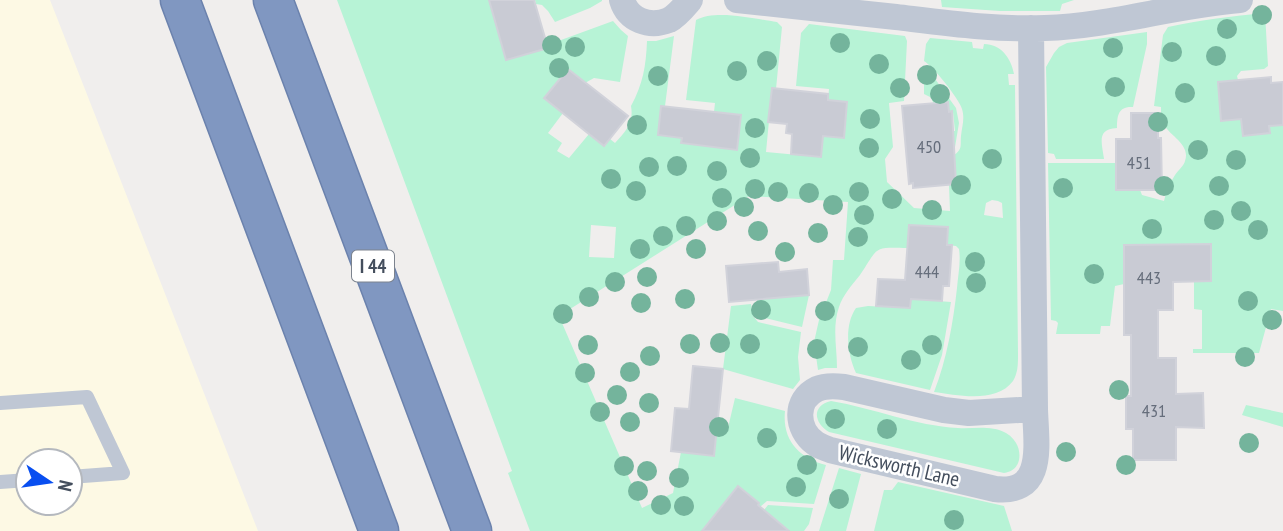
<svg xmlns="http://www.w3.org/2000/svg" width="1283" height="531" font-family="'PT Sans Narrow',sans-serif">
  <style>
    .commercial { fill: #fdf9e4; fill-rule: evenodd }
    .green { fill: #b7f3d6; fill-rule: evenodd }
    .building { fill: #c9cbd4; stroke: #d1d2da; stroke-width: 2 }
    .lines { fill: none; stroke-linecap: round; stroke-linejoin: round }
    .motorway-casing { stroke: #6b82ad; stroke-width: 41 }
    .service { stroke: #bfc7d4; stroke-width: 14 }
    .minor { stroke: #bfc7d4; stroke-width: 26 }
    .motorway { stroke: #8097c1; stroke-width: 38 }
    .tree { fill: #74b49c }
    .labels { text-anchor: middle; stroke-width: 5; stroke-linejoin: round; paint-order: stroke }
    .number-label { font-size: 18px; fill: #656d7b }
    .shield { fill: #fff; stroke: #7c838e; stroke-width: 2 }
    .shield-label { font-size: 19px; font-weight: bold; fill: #444e5d }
    .street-label { font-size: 21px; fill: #444e5d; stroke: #fff }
  </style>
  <rect width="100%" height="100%" fill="#f0eeed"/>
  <!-- commercial -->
  <path class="commercial" d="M0,0H50L258,531H0ZM28,461H70V503H28Z"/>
  <!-- green -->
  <path class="green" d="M337,0H489L506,60L549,48L561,40L613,21L621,30L628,36L620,82L594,78L585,83L567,69L544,98L563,113L548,133L562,143L557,151L569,158L589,134L605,146L610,139L615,143C626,131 634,123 631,106C643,84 646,66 647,41H656L674,36L665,106L661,107L658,134L682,138L681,143L737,150L741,115L714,112L715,103L686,100L696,20C716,9 755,19 777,22L782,27L776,89H772L766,152L820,157L823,136L844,138L847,102L828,100L829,89L796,86L801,33L809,24L905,36L907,41L904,101L889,103L893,147L885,159L887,182L914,208L950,211L949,185L956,184L954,155C963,149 960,145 961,136C962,126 965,119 962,109C960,100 933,66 924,61L926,44L930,38L972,42L973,48L983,49L984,44C1001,44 1011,58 1014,74H1008L1009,85H1015L1018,354C1018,364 1018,373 1013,381C996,404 957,395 934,392C947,359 953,323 957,288C958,275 961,262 959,249L956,246L947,245L948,227L910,225L907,248C872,247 879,247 860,275C852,285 843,295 839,307C832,327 837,348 837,368H825L818,370L814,342L819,320L831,290L833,260H844L848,202L749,196L559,316L642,508L673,493L681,452L714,456L716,436L723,435L727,432L735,398L785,411C782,440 799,458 826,465L814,504L767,501L760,507L757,505L759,503L738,486L702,531H530L508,473L512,471ZM992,200L998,201L1002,203L1003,218L984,215L986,203ZM591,225L616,227L614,258L589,257Z
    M535,0H602V1L590,8L555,22L548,11L542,5L536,4Z
    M941,0H1074L1062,4L1060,11H1000L942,7Z
    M1265,13L1268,66L1264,69L1241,71L1237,76L1238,80L1218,82L1221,121L1241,119L1243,135L1269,133L1268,117L1283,125V311L1271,309L1259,353H1193V349H1202V310L1194,309V282L1211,281L1210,244L1124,245V284L1115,286L1110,326H1101L1100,334H1056L1058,323L1056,321L1051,320L1048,163H1116V190H1140L1142,195L1164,201C1166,191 1170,183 1175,175C1178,170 1184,166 1185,161C1191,144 1169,136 1163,123C1161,118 1161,112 1161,107L1154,106L1163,35L1168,27C1201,20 1232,16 1265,13Z
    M1147,32V44L1133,107C1118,106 1117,116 1117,128C1096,129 1102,143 1104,159H1056L1054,154L1048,153L1046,67L1054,53L1059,47L1067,43Z
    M924,68L933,76L956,108L959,123L955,147L953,148L951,131H955L953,112H949L948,102L933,103L932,98L924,94Z
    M809,295L802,327L761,317L758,313L757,299Z
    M911,299L951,302L942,355L930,390L856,373C847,354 844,325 856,308L868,306L910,308Z
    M751,304L753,316L758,322L801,332L798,357L800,380L793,389L723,369L731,306Z
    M831,401C873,408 916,426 958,428C974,429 991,425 1006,433C1016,439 1021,449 1019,460C1017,468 1012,472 1004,473L829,432C814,423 811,406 831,401Z
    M1246,405L1283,413V427L1242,415Z
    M839,468L861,474L846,531H819Z
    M898,482L1004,506L1012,531H874L884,490H892Z
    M768,505L813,508L809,524L804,531H784L785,528L764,510Z"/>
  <!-- building -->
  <path class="building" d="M489,0H534L548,48L506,60Z
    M568,69L628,116L604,146L544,98Z
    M1271,77V83L1283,82V125L1269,126L1270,133L1243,136L1241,119L1221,121L1218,82Z
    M772,88L828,94V100L847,102L844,138L823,136L821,157L791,154L792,134L786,133L787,124L768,122Z
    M948,102L949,112L952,111L956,184L913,188V183L909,184L902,106Z
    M661,106L741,115L737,150L681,143L682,138L658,135Z
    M1131,113H1158V138H1161L1162,190H1116V139H1131Z
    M909,225L948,227L947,245H952L949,286H943L942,301L911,299L910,308L876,306L878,279L905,280Z
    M1211,244V281L1173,282V310H1158V358H1176V394L1203,393L1204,428L1176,427V460H1133V429H1126V396H1131V335H1124V245Z
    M778,262L779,272L807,269L809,295L729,302L726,266Z
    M693,366L723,369L714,456L671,451L675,408L689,409Z
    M738,486L759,503L758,505L789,531H702Z"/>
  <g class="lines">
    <!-- motorway casing -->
    <g class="motorway-casing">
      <path id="motorway" d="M180,0L379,531
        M273,0L472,531"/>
    </g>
    <!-- service -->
    <path class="service" d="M0,403L87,397L123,473L70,477
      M0,482L28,480"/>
    <!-- minor -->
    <path class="minor" d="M622,0C628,20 649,28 669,20C677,16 684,7 690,0
      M737,0C790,6 843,11 896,17C946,23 995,30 1045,28C1111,26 1175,5 1240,0
      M1031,28L1035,409L969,413L944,410L844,387C836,386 826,385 817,389C794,400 796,429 815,443C819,446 825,448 830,450L995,489C1046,495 1036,444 1035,409"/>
    <!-- motorway -->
    <use href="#motorway" class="motorway"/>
  </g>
  <!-- trees -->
  <g class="tree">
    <circle cx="1262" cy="15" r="10"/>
    <circle cx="1227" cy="29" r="10"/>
    <circle cx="840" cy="43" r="10"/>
    <circle cx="552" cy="45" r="10"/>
    <circle cx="575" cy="47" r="10"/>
    <circle cx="1113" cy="48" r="10"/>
    <circle cx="1172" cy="52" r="10"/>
    <circle cx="1216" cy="56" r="10"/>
    <circle cx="767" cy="61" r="10"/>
    <circle cx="879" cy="64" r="10"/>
    <circle cx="559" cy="68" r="10"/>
    <circle cx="737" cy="71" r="10"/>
    <circle cx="927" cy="75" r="10"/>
    <circle cx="658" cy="76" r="10"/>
    <circle cx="1115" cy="87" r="10"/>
    <circle cx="900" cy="88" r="10"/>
    <circle cx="1185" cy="93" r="10"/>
    <circle cx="940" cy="94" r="10"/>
    <circle cx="870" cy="119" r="10"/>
    <circle cx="1158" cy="122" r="10"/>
    <circle cx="637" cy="125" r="10"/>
    <circle cx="755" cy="128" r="10"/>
    <circle cx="869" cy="148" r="10"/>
    <circle cx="1198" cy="150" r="10"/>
    <circle cx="750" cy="158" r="10"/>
    <circle cx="992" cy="159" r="10"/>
    <circle cx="1236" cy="160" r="10"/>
    <circle cx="677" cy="166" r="10"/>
    <circle cx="649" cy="167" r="10"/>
    <circle cx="717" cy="171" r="10"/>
    <circle cx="611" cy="179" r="10"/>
    <circle cx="961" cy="185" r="10"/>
    <circle cx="1164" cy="186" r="10"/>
    <circle cx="1219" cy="186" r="10"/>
    <circle cx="1063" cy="188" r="10"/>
    <circle cx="755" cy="189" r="10"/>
    <circle cx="636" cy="191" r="10"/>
    <circle cx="778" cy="192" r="10"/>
    <circle cx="859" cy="192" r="10"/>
    <circle cx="809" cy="193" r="10"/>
    <circle cx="722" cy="198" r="10"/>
    <circle cx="892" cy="199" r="10"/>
    <circle cx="833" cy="205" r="10"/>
    <circle cx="744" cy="207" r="10"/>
    <circle cx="932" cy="210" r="10"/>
    <circle cx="1241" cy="211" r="10"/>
    <circle cx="864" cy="215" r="10"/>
    <circle cx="1214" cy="220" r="10"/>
    <circle cx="717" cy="221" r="10"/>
    <circle cx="686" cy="226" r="10"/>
    <circle cx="1152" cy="229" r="10"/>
    <circle cx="1258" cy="230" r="10"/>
    <circle cx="758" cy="231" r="10"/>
    <circle cx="818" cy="233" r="10"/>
    <circle cx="663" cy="236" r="10"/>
    <circle cx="858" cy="237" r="10"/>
    <circle cx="640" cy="249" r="10"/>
    <circle cx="696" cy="249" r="10"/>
    <circle cx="785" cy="252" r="10"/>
    <circle cx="975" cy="262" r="10"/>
    <circle cx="1094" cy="274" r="10"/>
    <circle cx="647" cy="277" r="10"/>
    <circle cx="615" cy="282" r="10"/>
    <circle cx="976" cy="283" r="10"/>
    <circle cx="589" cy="297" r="10"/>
    <circle cx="685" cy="299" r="10"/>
    <circle cx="1248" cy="301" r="10"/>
    <circle cx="641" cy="303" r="10"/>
    <circle cx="761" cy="310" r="10"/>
    <circle cx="825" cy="311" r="10"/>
    <circle cx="563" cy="314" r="10"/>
    <circle cx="1272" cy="320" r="10"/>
    <circle cx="720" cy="343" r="10"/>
    <circle cx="690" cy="344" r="10"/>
    <circle cx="750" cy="344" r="10"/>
    <circle cx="588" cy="345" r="10"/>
    <circle cx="932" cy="345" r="10"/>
    <circle cx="858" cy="347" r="10"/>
    <circle cx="817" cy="349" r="10"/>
    <circle cx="650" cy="356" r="10"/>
    <circle cx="1245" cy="357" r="10"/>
    <circle cx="911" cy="360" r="10"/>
    <circle cx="630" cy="372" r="10"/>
    <circle cx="585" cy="373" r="10"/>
    <circle cx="1119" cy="390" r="10"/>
    <circle cx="617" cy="395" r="10"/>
    <circle cx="649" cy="403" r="10"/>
    <circle cx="600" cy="412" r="10"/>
    <circle cx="835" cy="419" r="10"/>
    <circle cx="630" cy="422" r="10"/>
    <circle cx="719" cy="427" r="10"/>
    <circle cx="887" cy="429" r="10"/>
    <circle cx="767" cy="438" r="10"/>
    <circle cx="1249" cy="443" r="10"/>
    <circle cx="1066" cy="452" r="10"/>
    <circle cx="807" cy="465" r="10"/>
    <circle cx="1126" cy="465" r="10"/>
    <circle cx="624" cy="466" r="10"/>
    <circle cx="647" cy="471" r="10"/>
    <circle cx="679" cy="478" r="10"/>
    <circle cx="796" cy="487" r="10"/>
    <circle cx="638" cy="491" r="10"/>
    <circle cx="839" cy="499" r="10"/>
    <circle cx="661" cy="505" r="10"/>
    <circle cx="684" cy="506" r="10"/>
    <circle cx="954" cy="520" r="10"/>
  </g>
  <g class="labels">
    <!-- number labels -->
    <g class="number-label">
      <text x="929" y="153">450</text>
      <text x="1139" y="169">451</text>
      <text x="927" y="278">444</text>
      <text x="1149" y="284">443</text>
      <text x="1154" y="417">431</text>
    </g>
    <!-- shield labels -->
    <rect class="shield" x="352" y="250.5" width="42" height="31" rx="5"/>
    <g class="shield-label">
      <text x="373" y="273">I 44</text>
    </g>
    <!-- street labels -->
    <g class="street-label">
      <text transform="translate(899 466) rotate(13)" y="7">Wicksworth Lane</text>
    </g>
  </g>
  <!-- north arrow -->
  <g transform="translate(49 482) rotate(103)"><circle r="33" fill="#ffffff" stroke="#b4b8be" stroke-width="2"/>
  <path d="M0-5L12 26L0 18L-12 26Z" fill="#084ef0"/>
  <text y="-10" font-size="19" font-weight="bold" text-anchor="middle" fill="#444e5d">N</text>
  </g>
</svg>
